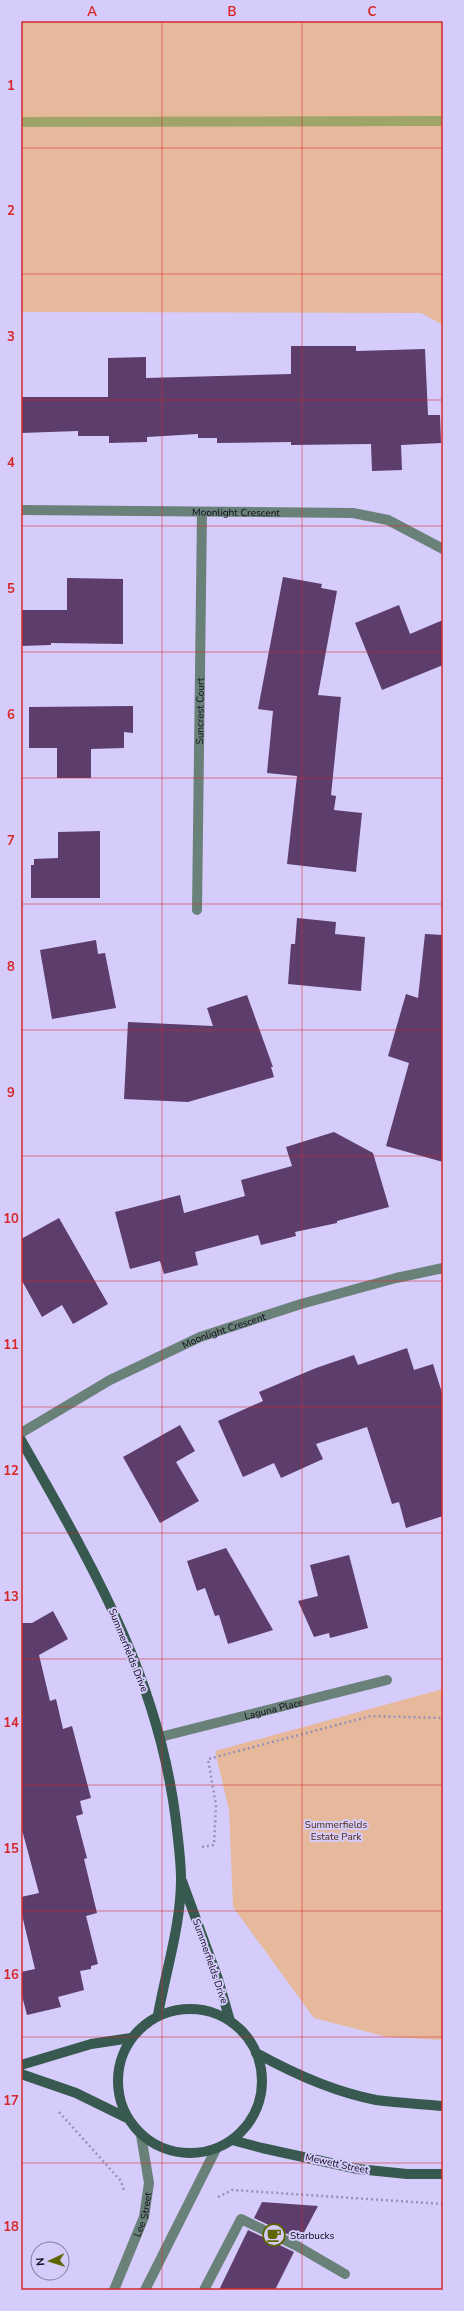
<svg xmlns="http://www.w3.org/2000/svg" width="464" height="2311" font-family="'Nunito Sans',sans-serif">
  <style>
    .green { fill: #e6b99d }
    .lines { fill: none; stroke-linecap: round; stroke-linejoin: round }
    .stream { stroke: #9fa568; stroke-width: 10 }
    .building { fill: #5c3d6b }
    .path { stroke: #9891b6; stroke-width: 2.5; stroke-dasharray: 2 3; stroke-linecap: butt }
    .lane { stroke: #6a8179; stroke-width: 10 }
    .street { stroke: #6a8179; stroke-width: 10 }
    .secondary { stroke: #37594f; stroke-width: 10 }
    .grid { fill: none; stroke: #d62828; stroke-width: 1; stroke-opacity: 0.55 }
    .labels { text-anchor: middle; stroke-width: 4; stroke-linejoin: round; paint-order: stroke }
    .street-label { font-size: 10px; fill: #0d0918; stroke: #d5ccfb }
    .park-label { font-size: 10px; fill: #502b10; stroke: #d5ccfb }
    .poi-label { font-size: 10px; fill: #0d0918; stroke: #d5ccfb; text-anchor: start }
    .neatline { fill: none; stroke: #d62828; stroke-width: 1.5 }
    .grid-label { font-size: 13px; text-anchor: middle; font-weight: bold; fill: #d62828 }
  </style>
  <rect width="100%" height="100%" fill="#d5ccfb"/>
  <!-- green -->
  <path class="green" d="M21,21H443V325L421,313L21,312Z
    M443,1689V2040L387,2037L314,2018L233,1907L229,1810L215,1751Z"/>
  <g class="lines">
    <!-- stream -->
    <path class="stream" d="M21,122L443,121"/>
  </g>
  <!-- building -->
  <path class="building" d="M291,346H356V351L425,349L428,415H440L441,443L401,445L402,470L372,471L371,444L291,445V442L217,443V438H198V434L147,437V442L109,443V436H78V431L21,433V397H108V358L146,357V378L291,374Z
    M283,577L322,584L321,588L337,591L318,695L341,697L331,795L336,796L334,810L362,813L356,872L287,864L297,776L267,773L273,711L258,709Z
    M67,578L123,579V644L51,643V645L21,646V610H67Z
    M399,605L410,634L443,620V665L382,690L355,623Z
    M133,706V733L124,732V748L91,749V778H57V748H29V707Z
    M100,831V898H31V865H34V859L58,858V832Z
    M297,918L336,922L335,934L365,937L361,991L288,984L291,944H295Z
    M425,934L443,935V1162L386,1146L409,1063L388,1056L406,994L418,998Z
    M96,940L98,954L105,953L116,1008L52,1019L40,950Z
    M247,995L273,1067H271L274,1077L188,1102L124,1099L128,1022L213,1026L207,1008Z
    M334,1132L373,1153L389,1207L337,1221V1223L295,1232L296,1236L261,1245L258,1235L195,1252L198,1265L164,1274L160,1261L130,1269L115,1212L180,1195L184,1213L245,1196L241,1180L292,1166L286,1147Z
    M59,1218L108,1304L73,1324L62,1305L42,1317L21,1279V1239Z
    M407,1348L414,1370L433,1364L443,1396V1516L406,1528L399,1502L392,1504L367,1427L316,1444L323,1459L281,1478L274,1463L243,1477L218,1421L263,1401L259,1392L316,1368L354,1355L358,1365Z
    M180,1425L195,1451L176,1462L199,1501L160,1523L123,1457Z
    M226,1548L273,1630L228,1644L219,1615L215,1616L205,1588L197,1591L187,1561Z
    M349,1555L368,1628L330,1638L329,1633L314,1637L298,1601L318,1596L310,1565Z
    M53,1611L68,1639L39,1655L50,1701L56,1699L63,1729L72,1726L91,1798L80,1801L83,1814L76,1816L87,1858L84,1859L97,1913L86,1916L98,1964L91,1966V1969L80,1971L84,1990L58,1997L61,2007L27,2015L21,1992V1972L35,1969L21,1911V1897L39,1893L21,1826V1623H32Z
    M262,2202L318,2206L300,2240L254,2218Z
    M248,2230L294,2252L275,2290H219Z"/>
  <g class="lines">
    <!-- path -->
    <path class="path" d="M202,1847L214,1845L216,1805L208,1759L371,1716L443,1718
      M59,2112L121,2181L124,2191
      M218,2197L232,2190L443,2204"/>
    <!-- lane -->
    <path class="lane" d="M204,2290L241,2219L297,2246L345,2274"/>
    <!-- street -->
    <g class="street">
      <path id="s1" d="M21,510L353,513L388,520L443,549"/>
      <path id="s2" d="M197,910L202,512"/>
      <path id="s3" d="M21,1433L110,1380L200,1337L301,1304L396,1278L443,1268"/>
      <path id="s4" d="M160,1737L387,1680"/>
      <path id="s5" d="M114,2290L144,2217L149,2183L141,2135"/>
      <path d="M145,2290L216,2149"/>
    </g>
    <!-- secondary -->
    <path class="secondary" d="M21,1440C91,1564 158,1675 176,1821C178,1840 181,1860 181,1879C181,1925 166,1970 158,2015
      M182,1881L218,1979L230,2021
      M118 2081a72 72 0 1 1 144 0a72 72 0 1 1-144 0Z
      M256,2053C294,2074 333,2092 376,2100C398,2103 421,2104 443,2106
      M21,2065L91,2044L131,2038
      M21,2074L76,2093L127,2118
      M232,2140L262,2148L358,2169L407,2174H443"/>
  </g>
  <!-- grid -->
  <path class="grid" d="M162,21V2290M302,21V2290M21,148H443M21,274H443M21,400H443M21,526H443M21,652H443M21,778H443M21,904H443M21,1030H443M21,1156H443M21,1281H443M21,1407H443M21,1533H443M21,1659H443M21,1785H443M21,1911H443M21,2037H443M21,2163H443"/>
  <!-- icons -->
  <defs>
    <g id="cafe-ring" transform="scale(1.15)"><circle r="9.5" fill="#d5ccfb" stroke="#5f6501" stroke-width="1.5"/><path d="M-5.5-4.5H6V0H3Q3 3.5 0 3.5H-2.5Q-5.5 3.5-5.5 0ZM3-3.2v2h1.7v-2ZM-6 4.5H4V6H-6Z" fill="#5f6501"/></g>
  </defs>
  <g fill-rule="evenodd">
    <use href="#cafe-ring" x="274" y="2235"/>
  </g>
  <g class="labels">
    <!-- street labels -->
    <g class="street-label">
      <text dy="4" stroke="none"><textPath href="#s1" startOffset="215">Moonlight Crescent</textPath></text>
      <text dy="4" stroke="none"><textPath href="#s2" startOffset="199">Suncrest Court</textPath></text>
      <text dy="4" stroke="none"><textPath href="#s3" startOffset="228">Moonlight Crescent</textPath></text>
      <text transform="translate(129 1650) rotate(68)" y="4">Summerfields Drive</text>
      <text dy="4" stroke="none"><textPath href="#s4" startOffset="117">Laguna Place</textPath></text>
      <text transform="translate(211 1961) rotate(71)" y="4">Summerfields Drive</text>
      <text transform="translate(337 2163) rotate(12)" y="4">Mewett Street</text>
      <text dy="4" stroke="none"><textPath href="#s5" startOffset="81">Lee Street</textPath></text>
    </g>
    <!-- park labels -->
    <g class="park-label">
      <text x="336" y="1828">Summerfields<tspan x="336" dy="12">Estate Park</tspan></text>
    </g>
    <!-- poi labels -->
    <g class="poi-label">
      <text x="290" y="2239">Starbucks</text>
    </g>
  </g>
  <!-- border -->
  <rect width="464" height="2311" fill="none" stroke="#d5ccfb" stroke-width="44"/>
  <!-- north arrow -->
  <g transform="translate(50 2261) rotate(266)"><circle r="19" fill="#d5ccfb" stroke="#857ea0"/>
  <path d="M0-3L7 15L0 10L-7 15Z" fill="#5f6501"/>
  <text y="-6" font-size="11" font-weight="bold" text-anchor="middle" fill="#0d0918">N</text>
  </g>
  <rect x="22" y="22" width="420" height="2267" class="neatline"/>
  <g class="grid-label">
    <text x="92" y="16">A</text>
    <text x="232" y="16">B</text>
    <text x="372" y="16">C</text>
    <text x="11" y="90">1</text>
    <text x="11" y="215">2</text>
    <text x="11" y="341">3</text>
    <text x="11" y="467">4</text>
    <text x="11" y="593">5</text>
    <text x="11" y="719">6</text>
    <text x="11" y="845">7</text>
    <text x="11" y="971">8</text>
    <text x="11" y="1097">9</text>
    <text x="11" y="1223">10</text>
    <text x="11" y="1349">11</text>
    <text x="11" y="1475">12</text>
    <text x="11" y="1601">13</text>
    <text x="11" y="1727">14</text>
    <text x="11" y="1853">15</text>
    <text x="11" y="1979">16</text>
    <text x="11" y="2105">17</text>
    <text x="11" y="2231">18</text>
  </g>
</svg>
